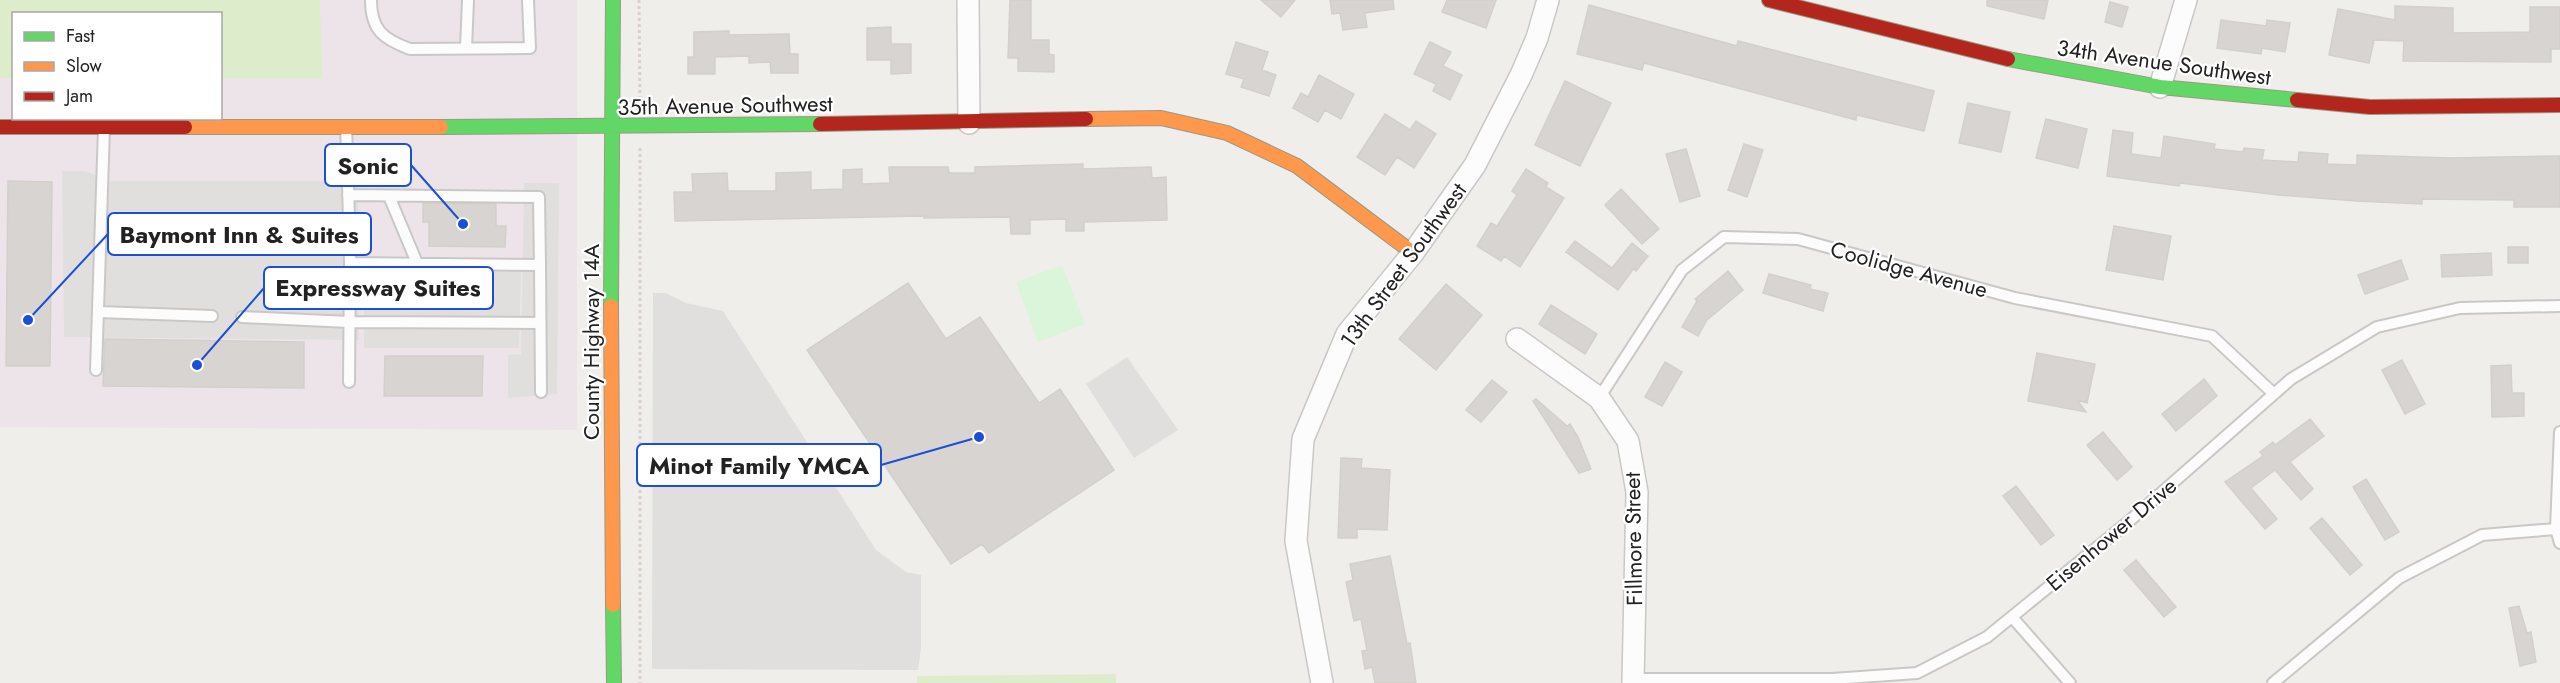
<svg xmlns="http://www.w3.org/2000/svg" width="2560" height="683" font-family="Jost,sans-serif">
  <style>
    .industrial { fill: #ede4e9; fill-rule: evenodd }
    .grass { fill: #ddeccb }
    .park { fill: #daf5da }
    .parking { fill: #e0dfde }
    .building { fill: #d7d4d2; stroke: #d3d0cc; stroke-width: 1.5 }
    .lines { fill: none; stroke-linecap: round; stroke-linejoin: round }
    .lane-casing { stroke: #c9c8c7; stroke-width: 14 }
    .street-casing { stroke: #c9c8c7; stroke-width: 24 }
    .fast-casing { stroke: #999a82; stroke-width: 16 }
    .slow-casing { stroke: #999a82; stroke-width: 16 }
    .jam-casing { stroke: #999a82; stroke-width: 16 }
    .path { stroke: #dccecd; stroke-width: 3; stroke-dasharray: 3 3; stroke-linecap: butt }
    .lane { stroke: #fdfcfc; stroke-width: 10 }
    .street { stroke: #fdfcfc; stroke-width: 21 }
    .fast { stroke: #63d668; stroke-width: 14 }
    .slow { stroke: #ff974d; stroke-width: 14 }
    .jam { stroke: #b3261e; stroke-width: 14 }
    .labels { text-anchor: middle; stroke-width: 4.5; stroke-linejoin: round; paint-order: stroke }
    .street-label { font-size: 22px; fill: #222; stroke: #fff }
    .leader { fill: none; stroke: #1d4ed8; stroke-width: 2 }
    .callout-dot { fill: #1d4ed8; stroke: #fff; stroke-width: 2 }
    .callout { fill: #fff; stroke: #1d4ed8; stroke-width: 2 }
    .callout-label { font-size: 24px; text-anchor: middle; font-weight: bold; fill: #222 }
  </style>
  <rect width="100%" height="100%" fill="#f0eeeb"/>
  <!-- industrial -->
  <path class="industrial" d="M0,0H577V430L0,427ZM14,14H220V118H14Z"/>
  <!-- grass -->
  <path class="grass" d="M0,0H320L322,78H221L220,14H14L13,78H0Z
    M1116,674V683H917V676Z"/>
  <!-- park -->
  <path class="park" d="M1062,265L1085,324L1038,342L1016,282Z"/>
  <!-- parking -->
  <path class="parking" d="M62,171H85L111,181H358L359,340L64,337Z
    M524,183H559L557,394L508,398V355L521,354Z
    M364,271L521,272L519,348H364Z
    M653,293H666L686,303L723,311L876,550L906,572L921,575V648L918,670L652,669Z
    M1127,357L1178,430L1134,458L1086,384Z"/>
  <!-- building -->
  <path class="building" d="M1010,0H1031V40H1049V54L1054,55V72L1018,71V58H1008Z
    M1261,0H1295L1281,17Z
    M1330,0H1393L1394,9L1365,13L1367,27L1343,30L1340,13L1332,14Z
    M1447,0H1496L1486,28L1442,12Z
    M1987,0H2048L2044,19L1987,6Z
    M2110,2L2128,7L2122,27L2105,22Z
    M1589,5L1737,46L1738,41L1934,91L1924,131L1857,115L1856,120L1644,63L1642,70L1577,54Z
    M2395,6L2453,8V33L2530,32V7H2560V49H2551V62L2403,61L2404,41L2374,40L2369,63L2329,55L2338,9L2395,20Z
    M2221,20L2266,26L2267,20L2290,23L2285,52L2262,48L2261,54L2217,48Z
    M891,27V44H911V73L891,74V60H867V28Z
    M729,31V35L789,34L790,54H798V73H771L770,62L749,63V56L715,57V74H688V57H694V32Z
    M1236,42L1268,52L1262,70L1276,75L1269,96L1241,87L1244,79L1226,74Z
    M1430,42L1451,52L1443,66L1462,75L1450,100L1433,91L1436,84L1414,74Z
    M1319,75L1354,94L1341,119L1325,110L1318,122L1293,108L1301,93L1308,97Z
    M1565,81L1611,103L1580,166L1535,145Z
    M1968,103L2010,112L2001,152L1959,143Z
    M1385,114L1410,130L1416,121L1436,134L1414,168L1397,157L1385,175L1357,157Z
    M2046,119L2087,129L2078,168L2036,158Z
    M2113,130L2133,133L2131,154L2161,158L2164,136L2215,144L2214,149L2243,152L2244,148L2264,150L2262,160L2298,162L2299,152L2328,154L2327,164L2357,165V155L2450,158L2560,156V207H2514V200L2422,199V204L2356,201L2278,195L2180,183L2179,186L2107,176Z
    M1744,144L1763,150L1747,197L1728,190Z
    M1686,149L1700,196L1680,202L1666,154Z
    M1083,164V169L1151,167L1152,178L1166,177L1167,220L1084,222V231H1066V219L1030,220V234H1011L1010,217L924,218V216L675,221L674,192H693L692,174L727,173L728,191H776V173L811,172V190L843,189V170L862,169V184L890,183L889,167H948L949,173H975V167Z
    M1526,169L1548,183L1546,187L1564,198L1520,267L1504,256L1501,261L1477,246L1491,223L1497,226L1517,195L1512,191Z
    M8,181L52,182L50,366H6Z
    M1621,189L1659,229L1642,244L1605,205Z
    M423,203L496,204V226H506L505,247L429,246V222H423Z
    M2114,226L2171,236L2163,280L2106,270Z
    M1575,241L1612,268L1632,243L1648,256L1636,271L1634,268L1618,290L1566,252Z
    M2508,247H2528V263H2508Z
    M2491,253L2492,275L2442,277L2441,255Z
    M2401,260L2408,279L2365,294L2358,275Z
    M1728,271L1743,290L1707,320L1698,336L1682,327L1697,301L1695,299Z
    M1769,274L1811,285L1810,289L1828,293L1823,311L1763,293Z
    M908,283L946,339L980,317L1039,403L1060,389L1114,470L989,553L982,544L951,564L807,350Z
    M1446,284L1482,315L1436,370L1399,339Z
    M1551,305L1597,334L1585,354L1539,324Z
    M105,339L304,342V388L103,386Z
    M2037,353L2095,364L2087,403L2077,400L2086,412L2028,401Z
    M385,356H483L482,396H384Z
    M2402,360L2425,404L2405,414L2382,370Z
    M1665,362L1682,372L1662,406L1645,397Z
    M2511,365L2512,393H2524V416L2492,417L2491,366Z
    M2204,379L2217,396L2176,431L2162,414Z
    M1492,380L1507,392L1481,422L1466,410Z
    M1536,399L1567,426L1570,424L1578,437L1591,469L1579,473L1533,401Z
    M2310,419L2324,436L2290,462L2313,489L2301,500L2275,470L2251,488L2277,519L2265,529L2225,482L2263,456L2260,452L2273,442L2275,445Z
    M2103,432L2132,467L2117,480L2087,445Z
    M1341,458L1362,459L1361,468L1390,470L1387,530L1357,529V538H1338Z
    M2366,479L2399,532L2385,540L2353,487Z
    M2016,486L2054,535L2041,545L2003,496Z
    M2322,518L2362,565L2350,575L2310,528Z
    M1390,556L1407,644L1410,643L1416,683H1375L1372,667L1365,669L1362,651L1367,650L1361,619L1354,621L1346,582L1353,580L1350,564Z
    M2136,560L2176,607L2164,617L2124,570Z
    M2519,606L2527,633L2531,632L2536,662L2520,666L2509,608Z"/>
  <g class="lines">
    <!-- lane casing -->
    <g class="lane-casing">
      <path id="lane" d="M371,0C371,30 383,39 410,49L530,48L528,0
        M466,48L468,0
        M346,127C348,173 349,218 350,263L540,265L539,197L348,195
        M389,196L417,263
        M540,265L541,392
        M98,312L212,316
        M242,317L349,322L540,323
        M96,370L104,128
        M349,382L350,263
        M1599,398L1682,270L1724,237L1798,239L2015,298L2212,336L2274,394
        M2560,432L2556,529L2560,543
        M2012,617L2070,683
        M1633,679H1832L1917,673L1987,637L2127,523L2291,379L2377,327L2460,308L2560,306
        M2273,683L2399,578L2482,535L2556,529"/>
    </g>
    <!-- street casing -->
    <g class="street-casing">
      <path id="street" d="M968,0L969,123
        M2160,87L2186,0
        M1517,339L1599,398L1628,441L1637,492L1633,683
        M1322,683L1296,541L1303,439L1347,334L1413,253L1475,165L1521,75L1537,38L1548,0"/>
    </g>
    <!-- fast casing -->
    <g class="fast-casing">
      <path id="fast" d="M2008,59L2160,87L2297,100
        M441,127L820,124
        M611,306L613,0
        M613,605L614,683"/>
    </g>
    <!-- slow casing -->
    <g class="slow-casing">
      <path id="slow" d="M1086,119L1161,118L1227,133L1297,166L1413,253
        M185,127H441
        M611,306L613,605"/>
    </g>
    <!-- jam casing -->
    <g class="jam-casing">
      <path id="jam" d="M1769,0L2008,59
        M2297,100L2370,107L2560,105
        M820,124L1086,119
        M0,127H185"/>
    </g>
    <!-- path -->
    <path class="path" d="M639,0L640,105
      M640,148V683"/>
    <!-- lane -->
    <use href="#lane" class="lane"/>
    <!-- street -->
    <use href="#street" class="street"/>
    <!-- fast -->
    <use href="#fast" class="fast"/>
    <!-- slow -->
    <use href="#slow" class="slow"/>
    <!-- jam -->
    <use href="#jam" class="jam"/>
  </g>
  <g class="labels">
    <!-- street labels -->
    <g class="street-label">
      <text transform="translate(2164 62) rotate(8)" y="8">34th Avenue Southwest</text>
      <text transform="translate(725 105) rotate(-1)" y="8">35th Avenue Southwest</text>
      <text transform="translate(1403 265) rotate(-54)" y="8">13th Street Southwest</text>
      <text transform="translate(1909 269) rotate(15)" y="8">Coolidge Avenue</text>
      <text transform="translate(591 342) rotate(-90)" y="8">County Highway 14A</text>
      <text transform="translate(2111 534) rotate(-40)" y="8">Eisenhower Drive</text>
      <text transform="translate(1633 539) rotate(-91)" y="8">Fillmore Street</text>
    </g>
  </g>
  <!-- callouts -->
  <path class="leader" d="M463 224L411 165M28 320L108 234M197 365L264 288M979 437L881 465"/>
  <g class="callout-dot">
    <circle cx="463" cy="224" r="6"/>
    <circle cx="28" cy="320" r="6"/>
    <circle cx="197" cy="365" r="6"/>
    <circle cx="979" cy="437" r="6"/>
  </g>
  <g class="callout">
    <rect x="325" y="144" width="86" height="42" rx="6"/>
    <rect x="108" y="213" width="263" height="42" rx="6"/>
    <rect x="264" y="267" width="229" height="42" rx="6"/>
    <rect x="637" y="444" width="244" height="42" rx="6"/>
  </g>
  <g class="callout-label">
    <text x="368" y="174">Sonic</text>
    <text x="239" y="243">Baymont Inn &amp; Suites</text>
    <text x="378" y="296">Expressway Suites</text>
    <text x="759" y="474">Minot Family YMCA</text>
  </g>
  <!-- legend -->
  <rect x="12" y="12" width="210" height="108" fill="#ffffff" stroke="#a7a7a7" stroke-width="1.5"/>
  <rect x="24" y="32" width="30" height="9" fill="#63d668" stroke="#a7a7a7" stroke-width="1.5"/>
  <text x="66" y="42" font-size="18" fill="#222222">Fast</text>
  <rect x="24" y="62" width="30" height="9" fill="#ff974d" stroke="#a7a7a7" stroke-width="1.5"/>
  <text x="66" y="72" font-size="18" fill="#222222">Slow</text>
  <rect x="24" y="92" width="30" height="9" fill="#b3261e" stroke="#a7a7a7" stroke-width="1.5"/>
  <text x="66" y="102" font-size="18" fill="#222222">Jam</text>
</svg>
